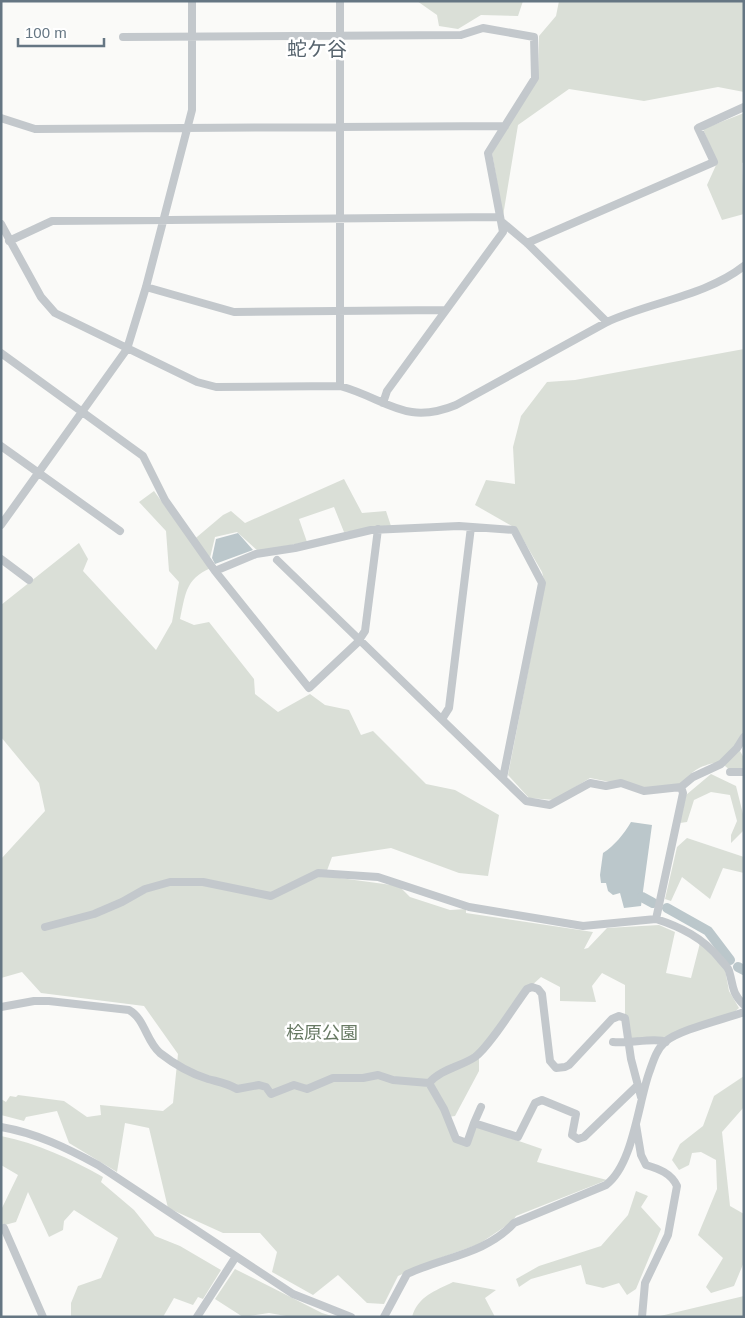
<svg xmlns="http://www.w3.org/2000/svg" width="745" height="1318" font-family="Helvetica,'Noto Sans JP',sans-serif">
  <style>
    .green { fill: #dadfd7 }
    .water { fill: #bbc7cb }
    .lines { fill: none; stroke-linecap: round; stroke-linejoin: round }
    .river { stroke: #bbc7cb; stroke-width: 10 }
    .minor { stroke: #c3c8cc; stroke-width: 8 }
    .labels { text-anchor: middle; stroke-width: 5; stroke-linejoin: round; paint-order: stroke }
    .park-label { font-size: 18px; fill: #687a64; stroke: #fff }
    .quarter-label { font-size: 20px; fill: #57646e; stroke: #fff }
  </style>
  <rect width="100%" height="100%" fill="#fafaf8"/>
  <!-- green -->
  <path class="green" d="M417,1H523L518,16L481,15L458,29L439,26L437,15Z
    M559,1H744V92L718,87L644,101L569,89L518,125L503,216L492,153L538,77L539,36L556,16Z
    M744,113V162L742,163L744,214L722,220L707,185L717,163L703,129Z
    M744,349V742L740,751L744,758V770H730L720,762C702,765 693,769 682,784L644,789L590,778L554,800L529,798L508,775L545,584L542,572L517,529L475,505L486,480L515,484L513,447L521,416L547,382L575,380Z
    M344,479L362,513L386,511L391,526L344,532L334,507L299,519L307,542L258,551L237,532L215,537L210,558L216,566C186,577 186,591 180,619L194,625L209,622L254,679L255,694L278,712L310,694L325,705L349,710L361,735L373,731L426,784L455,790L499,815L488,876L459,873L391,848L332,857L325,876L399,886L410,897L450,910L466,909V913L593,932L584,949L588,948L607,928L659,925L675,932L666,973L691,978L700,943L724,964L729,991L739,1008L730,1016L664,1041H625V985L602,973L592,986L596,1002L560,1001V987L541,977L519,997L479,1050V1071L455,1116L448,1117L456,1139L467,1143L476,1126L542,1149L537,1162L607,1180L516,1216L512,1222L479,1244L440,1258L398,1276L384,1304L367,1303L338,1275L313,1295L272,1272L277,1252L260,1233H223L168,1208L149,1128L125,1123L117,1172L69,1143L57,1111L26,1117L24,1121L1,1115V1099L6,1102L10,1096L16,1097L18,1095L64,1101L87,1117L101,1115L100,1105L163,1111L173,1103L178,1054L144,1006L41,993L22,972L1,978V859L45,811L39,783L1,737V605L79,543L88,559L83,571L156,650L172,622L179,582L169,571L166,531L139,502L154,491L191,542L223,515L231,511L245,523Z
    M711,774L736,786L744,818V830L731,843V835L737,821L730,795L711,792L694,800L687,822L680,823L686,795Z
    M687,838L744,857V873L723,868L710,899L682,877L671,901L665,899L677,847Z
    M744,1076V1107L722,1132L730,1206L744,1214V1262L734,1286L711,1293L706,1287L723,1258L698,1235L717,1189L716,1160L701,1152L692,1153L689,1165L679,1170L672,1160L680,1144L703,1126L714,1096Z
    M1,1136C39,1144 69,1158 103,1177L101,1182L134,1210L155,1236L180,1246L221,1270L203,1299L198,1297L193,1305L174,1298L163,1317H71V1303L78,1286L101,1278L118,1238L74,1210L64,1221L63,1230L49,1237L28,1192L16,1222L1,1226V1210L18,1175L1,1165Z
    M636,1191L648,1196L641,1207L661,1229L636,1289L627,1295L619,1283L603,1288L586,1284L581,1265L531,1279L519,1287L516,1279L539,1266L601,1246L628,1215Z
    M235,1269L322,1313L335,1317H292L269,1313L243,1317L215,1299Z
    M453,1282L496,1290L485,1298L495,1317H412C418,1296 435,1291 453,1282Z
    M744,1296V1317H656Z"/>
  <!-- water -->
  <path class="water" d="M238,533L253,550L215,564L212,558L216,539Z
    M631,822L652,825L641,906L624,908L620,893L613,895L608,891L606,883H601L600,875L603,853C614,846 624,834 631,822Z"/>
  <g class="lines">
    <!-- river -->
    <path class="river" d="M642,897L653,903
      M667,908L708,931L730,960
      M738,967L744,970"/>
    <!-- minor -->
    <path class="minor" d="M123,37L461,35L483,28L534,37L535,78L488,153L503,232L387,391L383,403
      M1,118L35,129L505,126
      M502,222L527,243L607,322
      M1,224L41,297L55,313L197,382L216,387L340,386C387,399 405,426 456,405L607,322C650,302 706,296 744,266
      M9,241L52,221L500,217
      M527,243L714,162L698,128L744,107
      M146,287L234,312L445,310
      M1,353L143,456L165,500L215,571L309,688L357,643L365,631L378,529
      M340,386V1
      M1,446L120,531
      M1,525L127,349L146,287L192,110V1
      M1,559L29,580
      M277,560L526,801L550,805L590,783L606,786L621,783L644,791L681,787L693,777L721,764L737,748L744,737
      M215,571L256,554L295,548L371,530L459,526L514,530L542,583L503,778
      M442,719L449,708L471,527
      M730,772H744
      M656,919L683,793L681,787
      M45,927L94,914L122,902L145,889L170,882H203L271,896L318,873L378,877L469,907L583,926L656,919C681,927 703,938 720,959C723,963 728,967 729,971C734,987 731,992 744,1005
      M1,1007L34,1001H49L129,1010C145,1019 146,1041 160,1053C174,1064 192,1074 208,1079C219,1082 227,1083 237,1089L259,1085L266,1087L271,1094L294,1085L307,1089L333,1078H363L378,1075L393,1080L429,1083C441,1069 460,1067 475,1057C489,1047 515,1005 527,989L532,987L538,989L542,994L550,1061L556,1068L565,1067L569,1065L612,1019L619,1016L625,1018L631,1059L641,1097
      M613,1042C628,1044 656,1037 666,1042
      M429,1083L444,1109L456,1139L467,1143L474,1123
      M481,1107L474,1123L518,1137L535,1103L542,1100L576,1114L572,1135L578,1139L584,1137L637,1086
      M636,1125L641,1155L646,1165C659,1169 671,1173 677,1186L668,1235L645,1283L642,1317
      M1,1127C36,1133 67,1148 98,1165L293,1294L351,1317
      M4,1228L43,1317
      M197,1317L235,1258
      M384,1317L407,1274C443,1257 486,1254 514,1223L606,1185C633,1165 638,1104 649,1073C653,1062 656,1050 665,1042C678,1030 725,1019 744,1012"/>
  </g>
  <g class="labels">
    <!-- park labels -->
    <g class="park-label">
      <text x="322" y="1039">桧原公園</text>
    </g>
    <!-- quarter labels -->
    <g class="quarter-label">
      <text x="317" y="56">蛇ケ谷</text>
    </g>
  </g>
  <!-- border -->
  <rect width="745" height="1318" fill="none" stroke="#657683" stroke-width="5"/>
  <!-- scale -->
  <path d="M18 38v8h86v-8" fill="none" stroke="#657683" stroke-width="2.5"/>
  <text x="25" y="38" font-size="15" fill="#657683" stroke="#ffffff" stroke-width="4" paint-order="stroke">100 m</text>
</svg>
